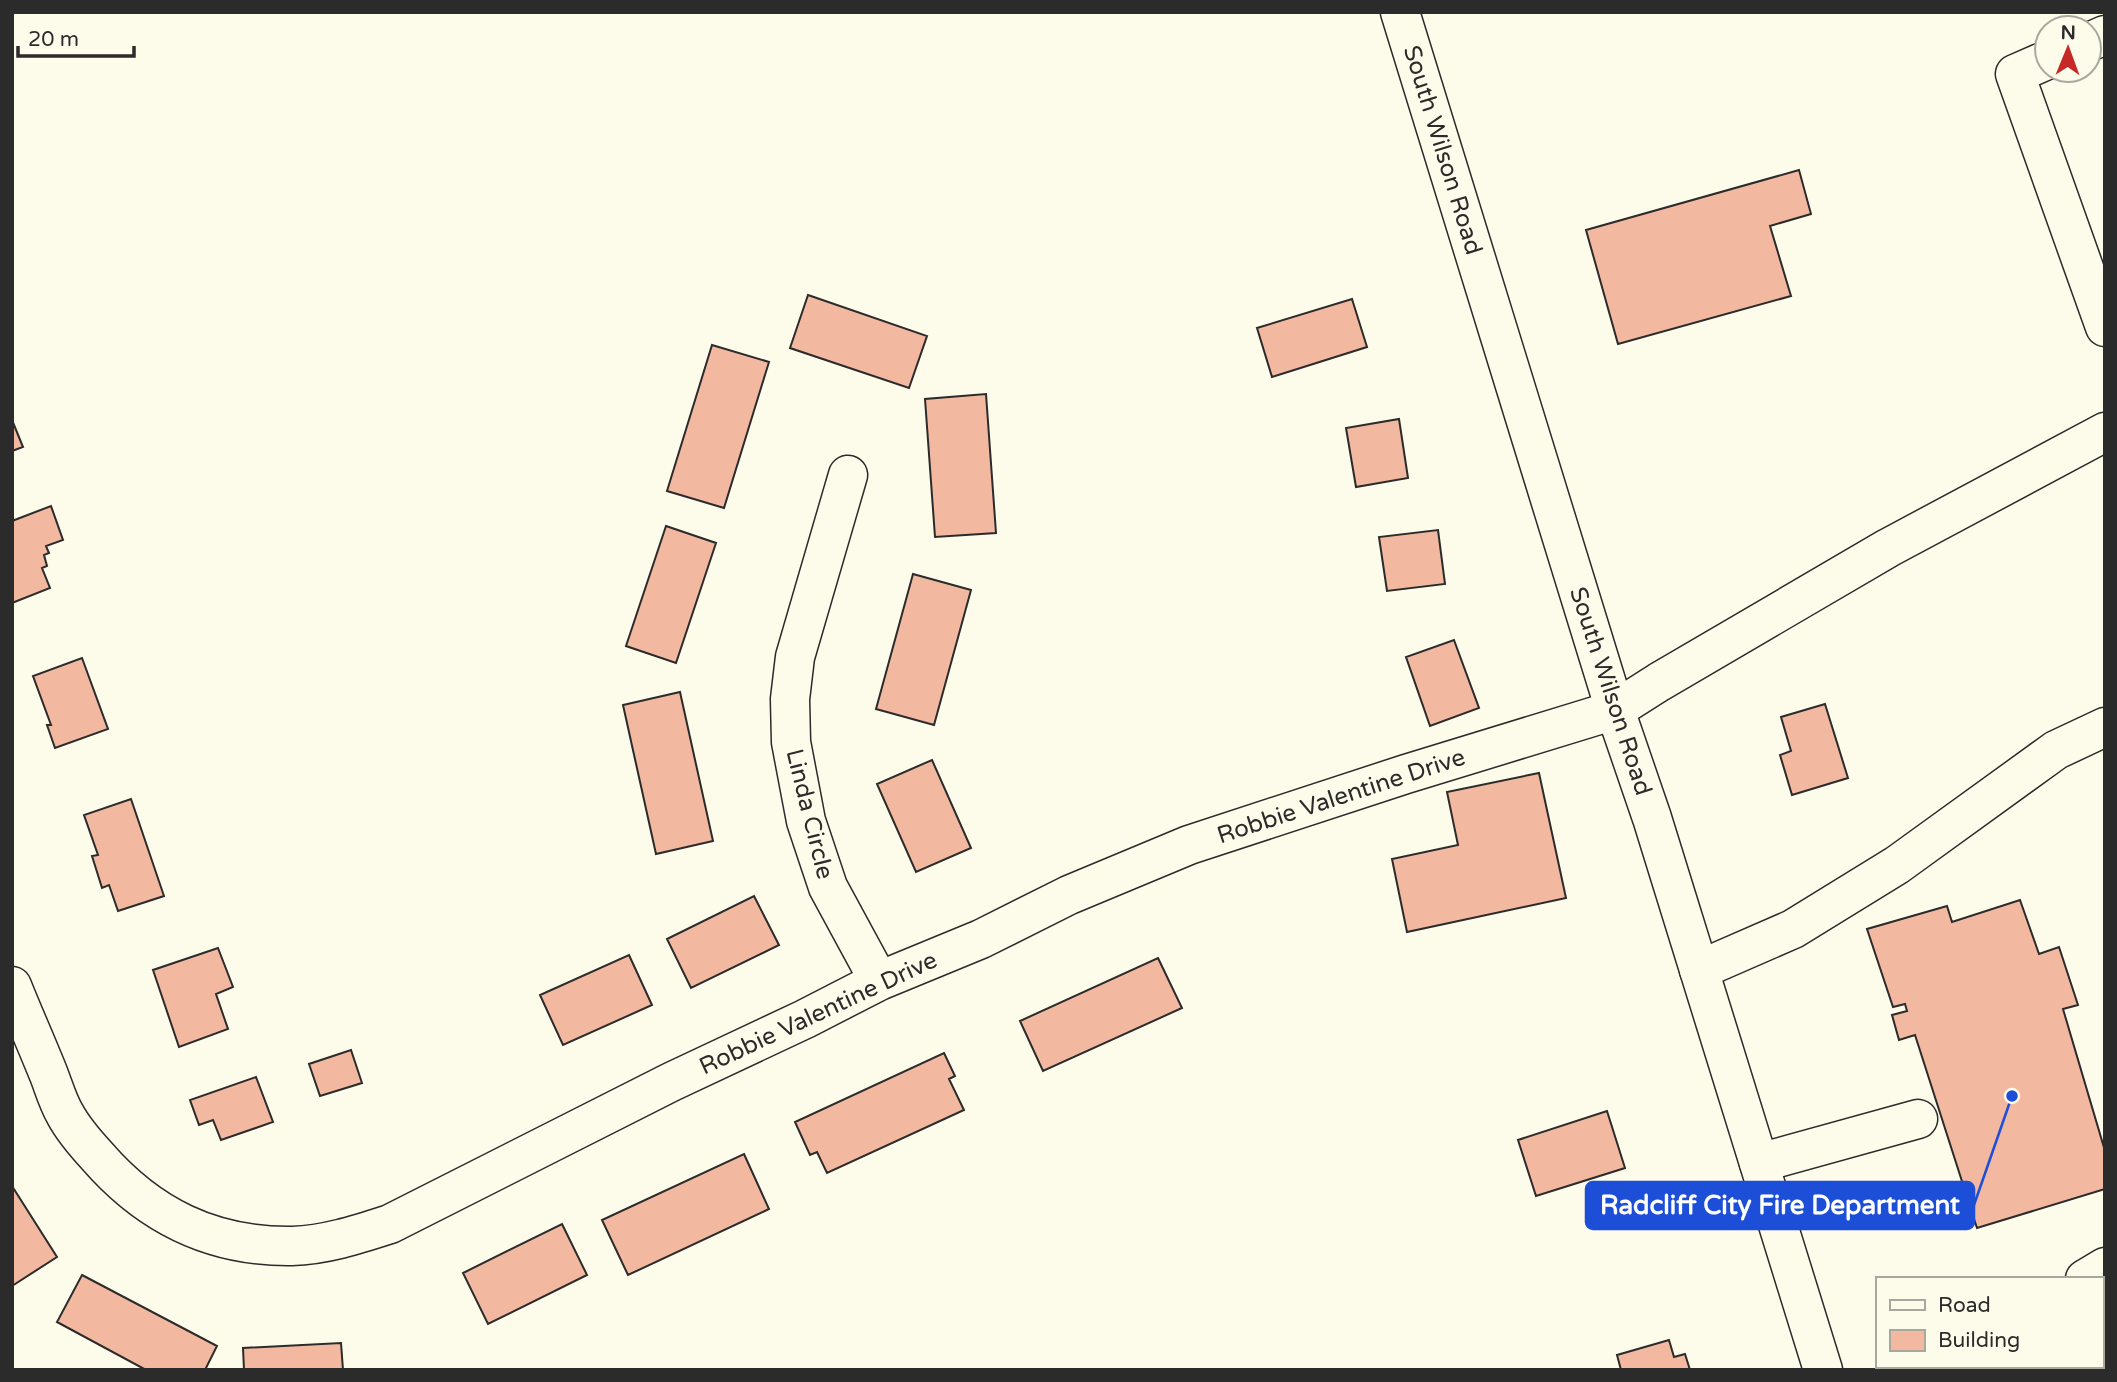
<svg xmlns="http://www.w3.org/2000/svg" width="2117" height="1382" font-family="'Varela Round',sans-serif">
  <style>
    .building { fill: #f2b8a0; stroke: #2b2b2b; stroke-width: 2 }
    .lines { fill: none; stroke-linecap: round; stroke-linejoin: round }
    .minor-casing { stroke: #2b2b2b; stroke-width: 41 }
    .major-casing { stroke: #2b2b2b; stroke-width: 41 }
    .minor { stroke: #fdfbea; stroke-width: 38 }
    .major { stroke: #fdfbea; stroke-width: 38 }
    .labels { text-anchor: middle; stroke-width: 5; stroke-linejoin: round; paint-order: stroke }
    .street-label { font-size: 24px; fill: #2b2b2b; stroke: #fdfbea }
    .leader { fill: none; stroke: #1d4ed8; stroke-width: 2.5 }
    .callout-dot { fill: #1d4ed8; stroke: #fdfbea; stroke-width: 2.5 }
    .callout { fill: #1d4ed8; stroke: #1d4ed8; stroke-width: 2.5 }
    .callout-label { font-size: 26px; text-anchor: middle; font-weight: bold; fill: #fff }
  </style>
  <rect width="100%" height="100%" fill="#fdfbea"/>
  <!-- building -->
  <path class="building" d="M1799,170L1811,214L1770,226L1791,296L1618,344L1586,230Z
    M808,295L927,336L909,388L790,348Z
    M1352,299L1367,347L1272,377L1257,328Z
    M712,345L769,362L724,508L667,491Z
    M986,394L996,533L935,537L925,399Z
    M1399,419L1408,478L1356,487L1346,428Z
    M12,420L23,447L12,451Z
    M51,506L63,540L46,546L49,553L44,555L47,566L42,568L50,588L12,603V521Z
    M666,526L716,543L676,663L626,646Z
    M1438,530L1445,584L1387,591L1379,537Z
    M913,574L971,590L934,725L876,709Z
    M1454,640L1479,708L1430,726L1406,657Z
    M82,658L108,729L55,748L47,725H51L33,676Z
    M680,692L713,841L656,854L623,705Z
    M1825,704L1848,778L1792,795L1780,755L1791,751L1781,717Z
    M932,760L971,848L916,872L877,784Z
    M1539,773L1566,898L1407,932L1392,859L1458,845L1447,792Z
    M131,799L164,896L118,911L109,885L102,888L92,856L98,855L84,815Z
    M754,896L779,945L691,988L667,939Z
    M2020,900L2039,954L2059,947L2078,1005L2063,1009L2105,1151V1189L1977,1228L1915,1035L1899,1040L1892,1015L1907,1011L1905,1004L1893,1007L1867,929L1947,906L1952,922Z
    M218,948L233,987L216,994L228,1029L179,1047L153,970Z
    M629,955L652,1005L563,1045L540,995Z
    M1158,958L1182,1008L1043,1071L1020,1021Z
    M351,1050L362,1083L320,1096L309,1064Z
    M944,1053L955,1076L949,1079L964,1110L827,1173L817,1152L810,1155L795,1122Z
    M256,1077L273,1122L221,1140L213,1120L199,1125L190,1100Z
    M1607,1111L1625,1168L1536,1196L1518,1140Z
    M744,1154L769,1209L628,1275L602,1220Z
    M12,1186L57,1257L12,1286Z
    M562,1224L587,1275L488,1324L463,1273Z
    M82,1275L217,1346L205,1370H146L57,1322Z
    M1669,1340L1674,1357L1685,1354L1690,1370H1621L1617,1355Z
    M341,1343L343,1370H244L243,1348Z"/>
  <g class="lines">
    <!-- minor casing -->
    <g class="minor-casing">
      <path id="minor" d="M2089,42L2105,35
        M2047,60L2015,74L2105,327
        M848,475L795,657L790,699L791,742L806,821L828,887L879,981
        M1699,970L1793,929L1897,865L2056,750L2105,727
        M12,986C24,1016 37,1045 49,1075C54,1088 58,1102 65,1114C73,1129 85,1143 97,1156C149,1216 212,1247 292,1246C326,1245 359,1234 390,1224L671,1082L805,1019L879,981L981,939L1069,895L1189,845L1406,774L1615,710L1659,682L1888,548L2105,432
        M1759,1163L1918,1119
        M2085,1279L2105,1267
        M1939,1370L1944,1366"/>
    </g>
    <!-- major casing -->
    <g class="major-casing">
      <path id="major" d="M1400,12L1615,710L1652,818L1823,1370"/>
    </g>
    <!-- minor -->
    <use href="#minor" class="minor"/>
    <!-- major -->
    <use href="#major" class="major"/>
  </g>
  <g class="labels">
    <!-- street labels -->
    <g class="street-label">
      <text transform="translate(1443 150) rotate(73)" y="8">South Wilson Road</text>
      <text transform="translate(1611 691) rotate(72)" y="8">South Wilson Road</text>
      <text transform="translate(1341 796) rotate(-18)" y="8">Robbie Valentine Drive</text>
      <text transform="translate(810 814) rotate(76)" y="8">Linda Circle</text>
      <text transform="translate(818 1013) rotate(-25)" y="8">Robbie Valentine Drive</text>
    </g>
  </g>
  <!-- callouts -->
  <path class="leader" d="M2012 1096L1974 1205"/>
  <circle class="callout-dot" cx="2012" cy="1096" r="7"/>
  <rect class="callout" x="1586" y="1182" width="388" height="47" rx="7"/>
  <g class="callout-label">
    <text x="1780" y="1214">Radcliff City Fire Department</text>
  </g>
  <!-- border -->
  <rect width="2117" height="1382" fill="none" stroke="#2b2b2b" stroke-width="28"/>
  <!-- legend -->
  <rect x="1876" y="1277" width="228" height="91" fill="#fdfbea" stroke="#a9a89e" stroke-width="2"/>
  <rect x="1890" y="1300" width="35" height="10" fill="#fdfbea" stroke="#a9a89e" stroke-width="2"/>
  <text x="1938" y="1312" font-size="21" fill="#2b2b2b">Road</text>
  <rect x="1890" y="1330" width="35" height="21" fill="#f2b8a0" stroke="#a9a89e" stroke-width="2"/>
  <text x="1938" y="1347" font-size="21" fill="#2b2b2b">Building</text>
  <!-- north arrow -->
  <g transform="translate(2068 49) rotate(1)"><circle r="33" fill="#fdfbea" stroke="#a9a89e" stroke-width="2"/>
  <path d="M0-5L12 26L0 18L-12 26Z" fill="#c62828"/>
  <text y="-10" font-size="19" font-weight="bold" text-anchor="middle" fill="#2b2b2b">N</text>
  </g>
  <!-- scale -->
  <path d="M18 46v10h116v-10" fill="none" stroke="#2b2b2b" stroke-width="3.5"/>
  <text x="28" y="46" font-size="21" fill="#2b2b2b" stroke="#fdfbea" stroke-width="5" paint-order="stroke">20 m</text>
</svg>
